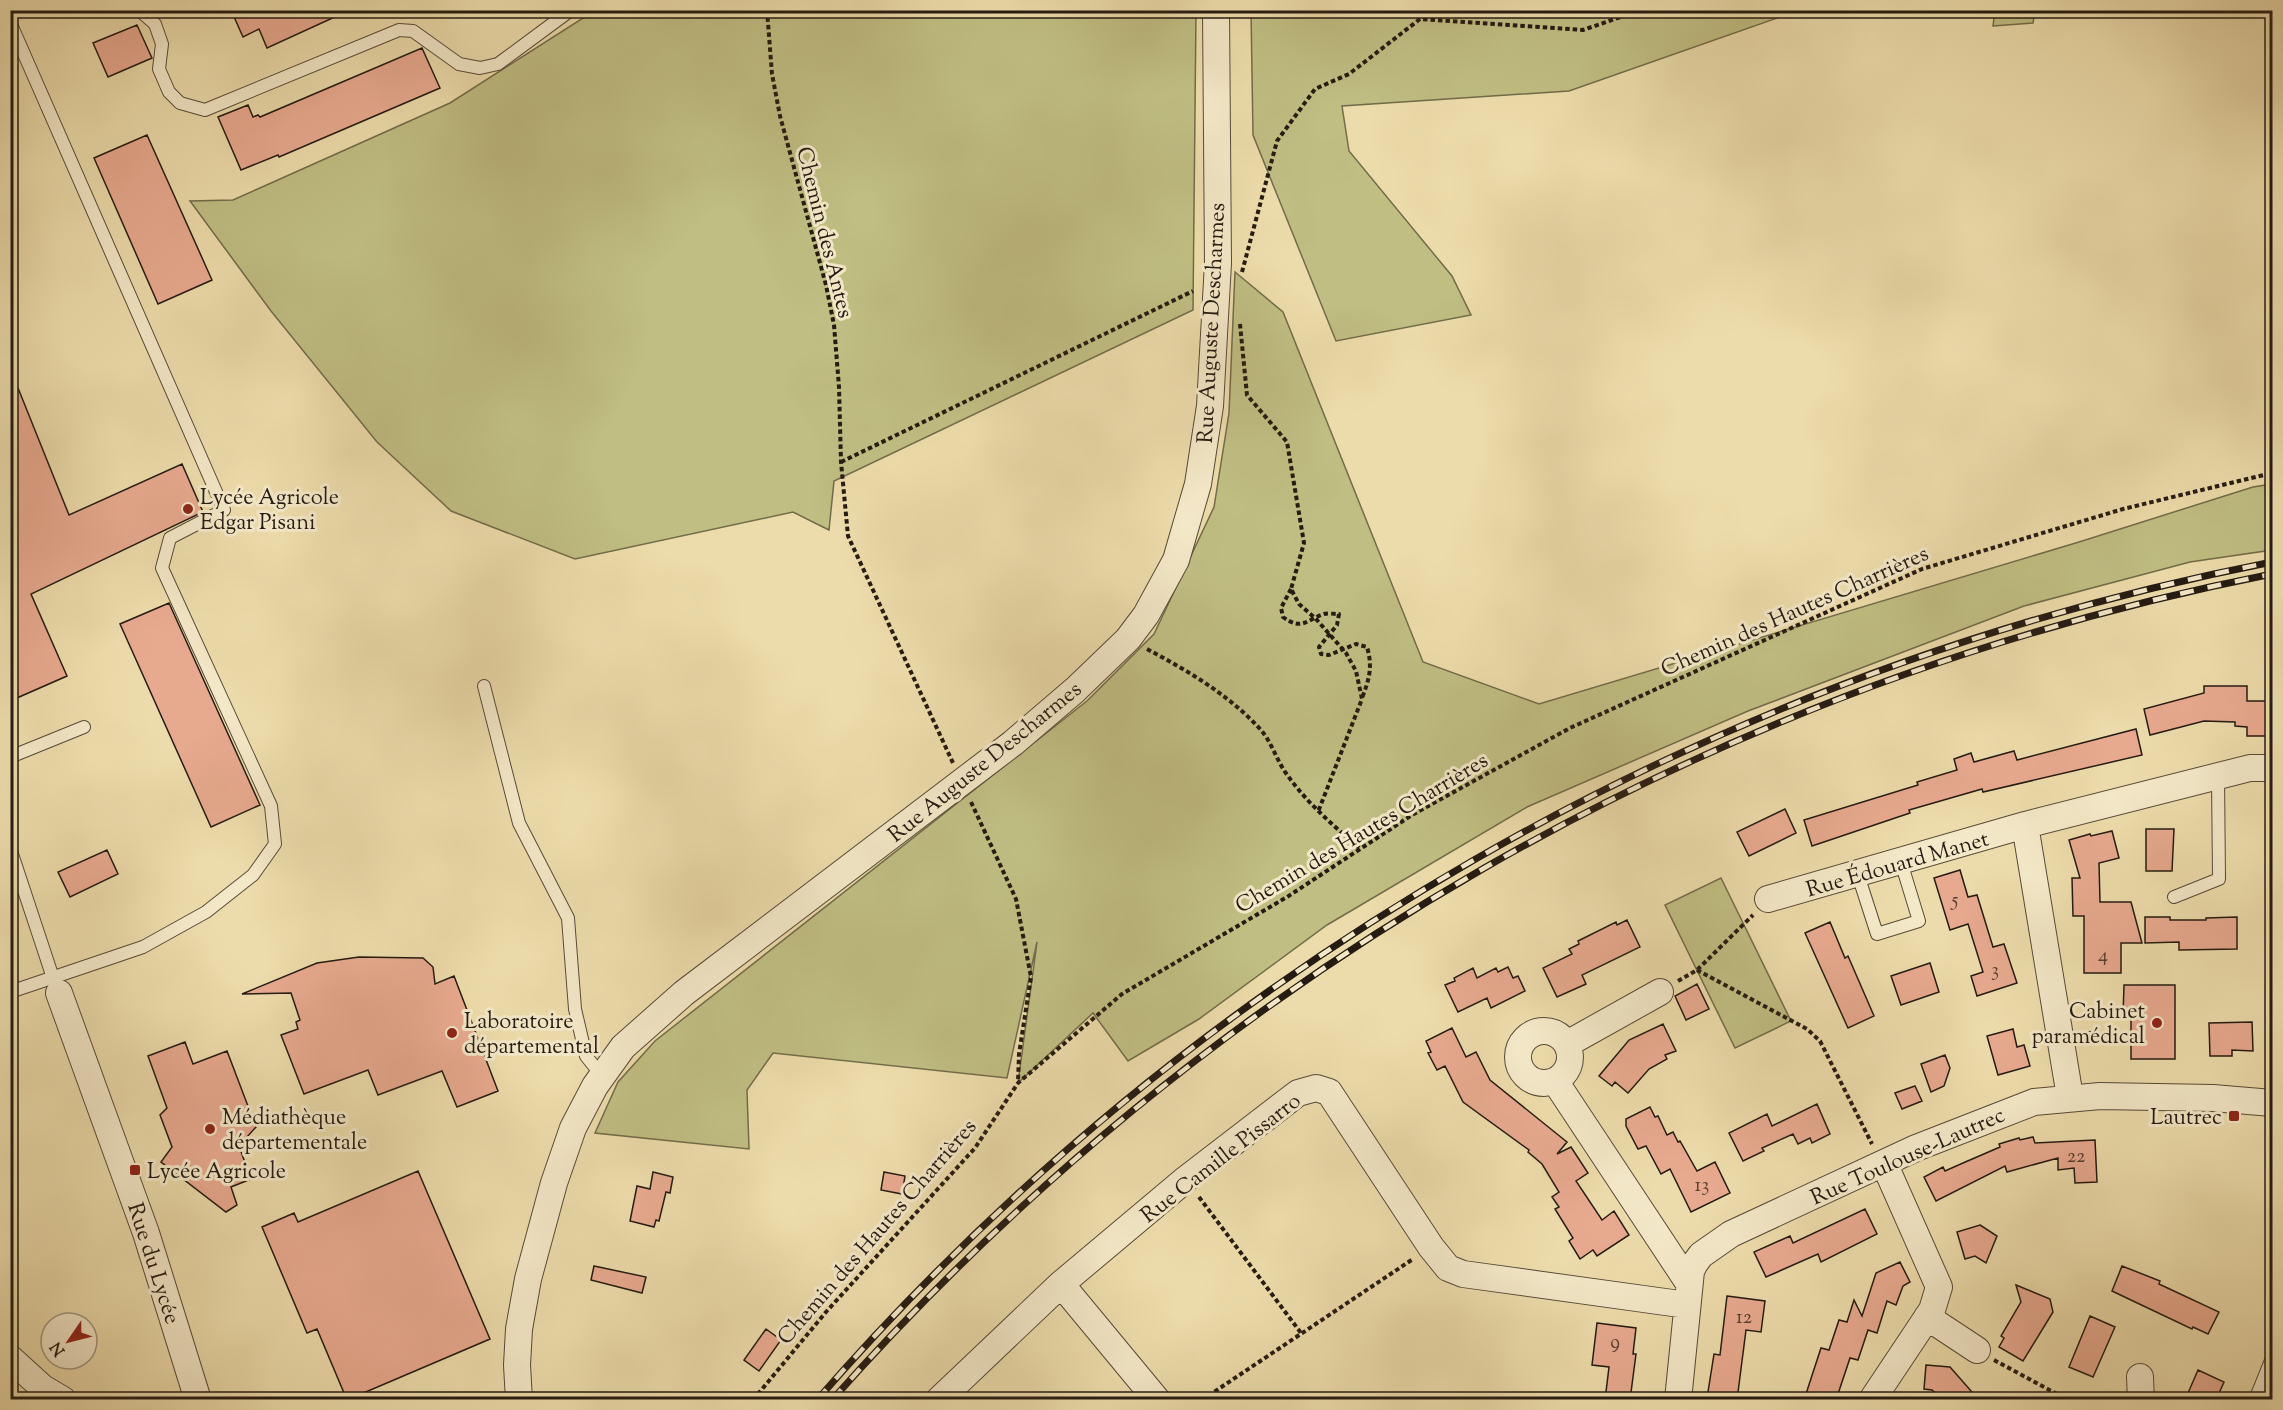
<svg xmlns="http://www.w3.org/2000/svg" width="2283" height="1410" font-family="'Sorts Mill Goudy',serif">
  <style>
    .green { fill: #c0be83; stroke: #726c4a; stroke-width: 1.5 }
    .building { fill: #e8aa8f; stroke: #251b12; stroke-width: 1.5 }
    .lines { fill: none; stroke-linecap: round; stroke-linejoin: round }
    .service-casing { stroke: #574b38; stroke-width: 14 }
    .minor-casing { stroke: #574b38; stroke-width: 28 }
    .path { stroke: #251b12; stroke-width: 4; stroke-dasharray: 4.5 3; stroke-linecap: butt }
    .service { stroke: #f3e8c8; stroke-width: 12 }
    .minor { stroke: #f3e8c8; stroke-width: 26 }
    .rail-casing { stroke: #251b12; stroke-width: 7 }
    .rail { stroke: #f3e8c8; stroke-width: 4.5; stroke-dasharray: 14; stroke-linecap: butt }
    .poi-dot { fill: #8f2418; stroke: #f3e8c8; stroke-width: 2 }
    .labels { text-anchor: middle; stroke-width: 6; stroke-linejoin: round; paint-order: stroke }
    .number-label { font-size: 20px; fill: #563f31 }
    .street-label { font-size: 22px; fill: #251b12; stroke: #f3e8c8 }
    .poi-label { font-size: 22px; fill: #251b12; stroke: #f3e8c8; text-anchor: start }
  </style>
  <rect width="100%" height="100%" fill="#eddcab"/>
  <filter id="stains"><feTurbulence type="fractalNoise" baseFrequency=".00333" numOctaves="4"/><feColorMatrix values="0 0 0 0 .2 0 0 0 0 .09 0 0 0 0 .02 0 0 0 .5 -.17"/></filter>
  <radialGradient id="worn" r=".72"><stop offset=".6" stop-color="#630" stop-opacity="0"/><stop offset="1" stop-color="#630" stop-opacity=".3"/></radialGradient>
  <!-- green -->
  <path class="green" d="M594,11H1196L1193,310L834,481L829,530L793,512L575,559L451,511L377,442L271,311L190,201L233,200L450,103Z
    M1251,11V10L1797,11L1569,91L1342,106L1349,151L1452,276L1471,315L1336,341L1253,135Z
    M1995,11H2035L2033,23L1993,26Z
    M1235,272L1283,312L1423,662L1539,704L2079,542L2253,487L2272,484V550L2190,562L2024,606L1748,711L1527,807L1327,925L1199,1019L1128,1061L1093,1013L1018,1083L1037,942L1007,1078L773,1053L747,1090L749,1149L595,1133L618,1082L655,1041L1087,701L1154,634L1214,507L1229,413Z
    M1721,878L1791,1021L1735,1048L1665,905Z"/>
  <!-- building -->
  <path class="building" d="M231,10H350L267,48L259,29L243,37Z
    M137,25L152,58L108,77L93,43Z
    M422,48L440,88L279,157L278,155L241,170L218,117L248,105L253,117L258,115L260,117Z
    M147,135L212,280L158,304L94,158Z
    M10,368L69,515L182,464L203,512L31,594L67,676L10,701Z
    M169,603L260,805L211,827L120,624Z
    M2204,686H2247V701H2272V736H2247V727L2235,726V722L2204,721L2150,735L2144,709L2204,693Z
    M2136,729L2142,755L1983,792L1982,789L1909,810L1910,813L1812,846L1804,820L1918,785L1917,782L1957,770L1954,759L1971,753L1974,762L2014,751L2017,760Z
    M1785,809L1796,833L1749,856L1737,832Z
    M2146,829H2174L2172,871H2146Z
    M2112,831L2119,858L2099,863L2100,902H2131L2142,943H2121V973H2084V916H2073L2072,878H2080L2069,840L2090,834L2091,836Z
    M107,850L118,874L70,897L58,872Z
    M1960,870L1968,897L1977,895L1993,947L2004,944L2017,983L1977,996L1971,976L1983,972L1968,924L1950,930L1934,878Z
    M2145,917H2170V920H2206V918L2237,917V949L2179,950V942L2145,943Z
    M1627,920L1640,947L1582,975L1586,984L1557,997L1543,968L1572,954L1569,949L1579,944L1578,941L1616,922L1617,925Z
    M1830,922L1845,958L1848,956L1874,1016L1848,1028L1805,933Z
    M359,957L423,958L433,967L435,984L454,976L498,1091L457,1107L442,1071L378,1095L368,1070L304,1094L281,1035L298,1029L296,1022L300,1020L291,993L242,994L317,963Z
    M1930,963L1939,992L1901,1005L1891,976Z
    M1508,967L1513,978L1518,976L1525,991L1491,1008L1487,998L1458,1012L1445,985L1455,981L1454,978L1473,968L1477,978L1496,968L1498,972Z
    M1697,984L1709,1009L1686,1020L1675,996Z
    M2124,985H2175V1059H2131V1016H2123Z
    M2252,1022L2253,1051L2232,1050V1056H2210L2209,1023Z
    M1663,1024L1676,1051L1665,1055L1667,1059L1649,1069L1628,1093L1615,1082L1612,1086L1599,1076L1629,1040Z
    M1452,1028L1466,1057L1476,1052L1490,1080L1567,1142L1557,1154L1571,1147L1588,1173L1576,1181L1602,1220L1614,1211L1629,1235L1597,1256L1593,1250L1580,1259L1569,1241L1573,1238L1555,1209L1559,1207L1552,1197L1559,1192L1542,1164L1528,1152L1529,1150L1463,1102L1445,1066L1437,1070L1428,1053L1431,1052L1426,1041Z
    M2013,1029L2017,1047L2024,1045L2030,1066L1998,1075L1987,1036Z
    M185,1042L193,1064L227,1051L256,1127L239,1146L251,1179L231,1187L237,1205L226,1212L161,1162L172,1147L160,1115L167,1108L148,1056Z
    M1945,1055L1950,1068L1944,1086L1931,1092L1921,1064Z
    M1915,1086L1922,1101L1902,1109L1895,1093Z
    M1817,1104L1830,1134L1812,1143L1810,1138L1798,1144L1793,1134L1762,1148L1764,1151L1743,1161L1729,1133L1767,1114L1772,1126Z
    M1650,1107L1655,1117L1658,1116L1667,1135L1673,1132L1678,1142L1680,1141L1697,1171L1715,1162L1730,1193L1691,1212L1670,1169L1661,1174L1646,1146L1638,1149L1626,1126V1119Z
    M2033,1137L2035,1143L2095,1140L2097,1182L2075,1183L2074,1168L2058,1170V1158L2007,1172L2005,1166L1936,1201L1924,1177L1943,1167L1945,1171L1963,1163L2000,1147L1999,1144L2019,1138L2020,1140Z
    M418,1171L490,1339L347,1400L317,1329L307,1333L262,1227L294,1213L298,1222Z
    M653,1172L673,1177L670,1193L666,1192L659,1221L656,1220L654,1227L630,1221L637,1186L650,1189Z
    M884,1172L905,1176L902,1194L881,1190Z
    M1865,1209L1877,1234L1821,1262L1818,1254L1766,1277L1754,1252L1790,1236L1793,1243Z
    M1980,1225L1997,1236L1986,1263L1975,1256L1965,1259L1957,1232Z
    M1900,1262L1910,1282L1903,1286L1896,1305L1887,1301L1877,1333L1868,1330L1858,1360L1850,1358L1836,1400H1804L1821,1348L1829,1350L1839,1320L1847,1322L1854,1300L1862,1316L1876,1273Z
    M594,1266L646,1277L642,1293L591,1280Z
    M2122,1266L2160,1281L2159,1284L2219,1312L2208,1334L2193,1327L2192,1329L2112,1291Z
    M2016,1285L2050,1299L2053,1312L2023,1361L1999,1347L2004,1338L2001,1336L2021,1302Z
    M1727,1296L1765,1301L1761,1332L1746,1330L1737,1400H1710V1393L1708,1392L1714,1354L1720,1355Z
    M2090,1316L2115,1327L2093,1377L2069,1367Z
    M1597,1323L1636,1328L1633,1354H1636L1630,1400H1605L1609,1367L1592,1365Z
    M766,1329L781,1340L759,1371L744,1360Z
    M1926,1365L1950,1367L1979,1400H1942L1932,1390L1924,1389Z
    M2198,1370L2224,1382L2216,1400H2185Z"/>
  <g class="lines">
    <!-- service casing -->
    <g class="service-casing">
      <path id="service" d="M69,10H72
        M139,10L155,24L162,44L159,69L169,92L180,103L205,110L399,30L413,31L459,64L480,68L498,64L571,10
        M10,22L224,510L170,538L162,568L271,806L275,844L253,875L206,912L143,947L10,992
        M484,686L519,823L568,918L575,1009L586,1056L602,1076
        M10,757L84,727
        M10,848L55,984
        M1858,875L1877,934L1919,921L1901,862
        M2174,897L2219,879L2218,776
        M2061,1039L2090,1038
        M2255,1400L2272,1358"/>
    </g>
    <!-- minor casing -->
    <g class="minor-casing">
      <path id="minor" d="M2025,825L2070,1097
        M1768,899L2025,825L2250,768H2272
        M59,993L146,1233L198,1400
        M1518 1057a26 26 0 1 1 52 0a26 26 0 1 1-52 0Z
        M1567,1044L1660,992
        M1555,1081L1688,1282
        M1061,1284L1157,1400
        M1927,1317L1977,1350
        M10,1358L43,1388L63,1400
        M2140,1377L2141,1400
        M519,1400L517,1365L519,1329L528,1279L554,1183L573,1128L595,1086L623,1047L684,993L1013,743L1075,690L1128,639L1146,615L1176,560L1198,484L1210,406L1218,263L1216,10
        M939,1400L1061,1284L1186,1179L1298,1093L1316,1088L1329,1092L1431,1247L1448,1268L1463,1274L1687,1305
        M1678,1400L1691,1271L1695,1263L1701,1255L1731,1234L1916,1148L2034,1102L2100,1096L2213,1098L2272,1103
        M1872,1400L1932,1310L1939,1287L1884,1163"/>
    </g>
    <!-- path -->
    <path class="path" d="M767,10L772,74L780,116L826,285L834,325L839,387L841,462L848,536L953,763
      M1242,272L1277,141L1315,89L1349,74L1420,19L1583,30L1641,10
      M1240,324L1247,395L1287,442L1304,543L1291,589L1299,604L1316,619L1346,653L1356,671L1362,699L1318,812
      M841,462L1193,291
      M1291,589L1281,608L1283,617C1302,631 1306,620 1324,614C1328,613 1334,614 1339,614L1337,625L1319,647L1321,654L1329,655L1356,644L1367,647C1373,667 1369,680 1362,698
      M1147,649C1188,671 1228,694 1260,729C1272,742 1277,762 1288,776C1308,804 1334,826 1359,848
      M971,802L1016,899L1031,977L1019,1054L1018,1082
      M1697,970L1807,1029L1820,1041L1872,1144
      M1678,981L1697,970L1753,915
      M1199,1197L1301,1333
      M1994,1360L2068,1400
      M753,1400L826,1312L975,1148L1018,1083L1122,994L1287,897L1412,815L1570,728L1922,569L2123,509L2272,473
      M1202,1400L1413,1259"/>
    <!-- service -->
    <use href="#service" class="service"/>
    <!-- minor -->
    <use href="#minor" class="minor"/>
    <!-- rail casing -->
    <g class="rail-casing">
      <path id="rail" d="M817,1400C1195,966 1708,672 2272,562
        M832,1400C1211,973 1712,684 2272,574"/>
    </g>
    <!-- rail -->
    <use href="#rail" class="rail"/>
  </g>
  <!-- markers -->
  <g class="poi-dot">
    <circle cx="188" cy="509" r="6"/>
    <circle cx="2157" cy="1023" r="6"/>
    <circle cx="452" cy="1033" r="6"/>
    <rect x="2228" y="1110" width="12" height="12" rx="3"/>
    <circle cx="210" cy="1129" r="6"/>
    <rect x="129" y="1164" width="12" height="12" rx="3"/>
  </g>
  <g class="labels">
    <!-- number labels -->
    <g class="number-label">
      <text x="1955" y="906">5</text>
      <text x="2103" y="961">4</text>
      <text x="1995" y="976">3</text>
      <text x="2076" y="1162">22</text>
      <text x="1702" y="1191">13</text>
      <text x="1744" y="1323">12</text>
      <text x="1615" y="1348">9</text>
    </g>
    <!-- street labels -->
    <g class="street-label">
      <text transform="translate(826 232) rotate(76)" y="8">Chemin des Antes</text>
      <text transform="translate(1210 323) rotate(-87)" y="8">Rue Auguste Descharmes</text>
      <text transform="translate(1794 610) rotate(-24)" y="8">Chemin des Hautes Charrières</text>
      <text transform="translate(984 761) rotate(-39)" y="8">Rue Auguste Descharmes</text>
      <text transform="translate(1361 832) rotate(-31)" y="8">Chemin des Hautes Charrières</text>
      <text transform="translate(1897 863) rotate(-16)" y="8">Rue Édouard Manet</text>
      <text transform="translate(1907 1155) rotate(-24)" y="8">Rue Toulouse-Lautrec</text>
      <text transform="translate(1220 1157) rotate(-38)" y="8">Rue Camille Pissarro</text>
      <text transform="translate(876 1231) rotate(-49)" y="8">Chemin des Hautes Charrières</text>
      <text transform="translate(155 1263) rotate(72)" y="8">Rue du Lycée</text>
    </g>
    <!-- poi labels -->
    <g class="poi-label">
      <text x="200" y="504">Lycée Agricole<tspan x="200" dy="25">Edgar Pisani</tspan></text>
      <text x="2145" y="1018" text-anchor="end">Cabinet<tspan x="2145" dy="25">paramédical</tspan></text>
      <text x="464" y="1028">Laboratoire<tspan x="464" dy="25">départemental</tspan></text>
      <text x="222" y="1124">Médiathèque<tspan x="222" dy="25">départementale</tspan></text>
      <text x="2222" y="1124" text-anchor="end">Lautrec</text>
      <text x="147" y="1178">Lycée Agricole</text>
    </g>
  </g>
  <!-- margin -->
  <rect width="2283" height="1410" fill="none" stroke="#eddcab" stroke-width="36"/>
  <rect x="12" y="12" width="2259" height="1386" fill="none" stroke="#251b12" stroke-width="3"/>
  <rect x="18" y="18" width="2247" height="1374" fill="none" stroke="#251b12" stroke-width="1.5"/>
  <!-- north arrow -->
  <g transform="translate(69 1341) rotate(235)"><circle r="28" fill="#f3e8c8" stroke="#a1967f" stroke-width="1.5"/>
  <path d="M0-4.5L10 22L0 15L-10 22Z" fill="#8f2418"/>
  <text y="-9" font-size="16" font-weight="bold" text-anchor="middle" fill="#251b12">N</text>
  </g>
  <rect width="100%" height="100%" filter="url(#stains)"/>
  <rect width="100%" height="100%" fill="url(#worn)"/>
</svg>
